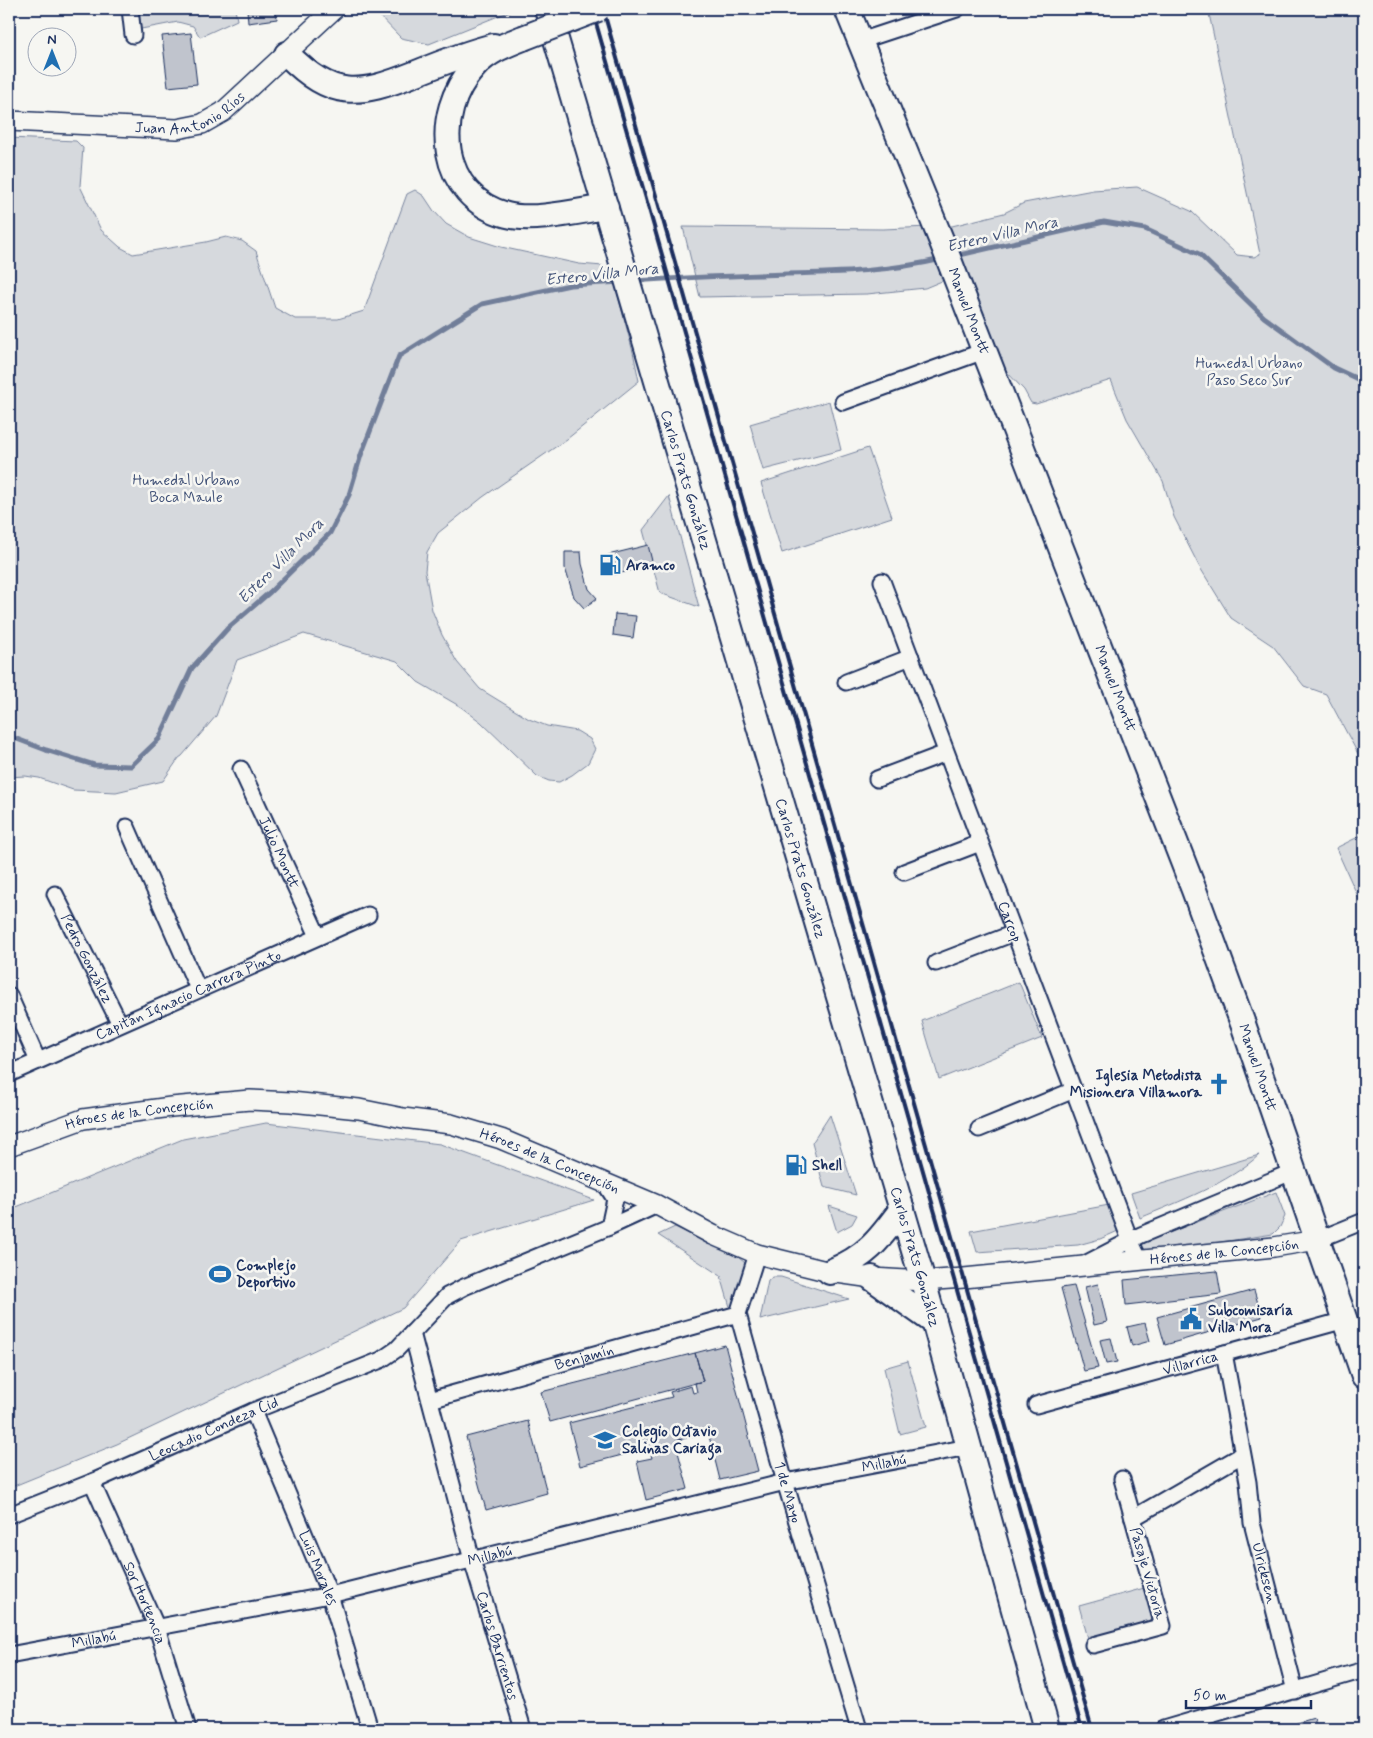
<svg xmlns="http://www.w3.org/2000/svg" width="1373" height="1738" font-family="Mynerve,sans-serif">
  <style>
    .green { fill: #d6d9dd; stroke: #78849e }
    .lines { fill: none; stroke-linecap: round; stroke-linejoin: round }
    .stream { stroke: #717e99; stroke-width: 5 }
    .building { fill: #c0c4cd; stroke: #1b2f5e }
    .minor-casing { stroke: #1b2f5e; stroke-width: 19 }
    .tertiary-casing { stroke: #1b2f5e; stroke-width: 22 }
    .primary-casing { stroke: #1b2f5e; stroke-width: 28 }
    .minor { stroke: #f6f6f2; stroke-width: 15 }
    .tertiary { stroke: #f6f6f2; stroke-width: 19 }
    .primary { stroke: #f6f6f2; stroke-width: 24 }
    .rail { stroke: #1b2f5e; stroke-width: 4 }
    .primary-bridge-casing { stroke: #1b2f5e; stroke-width: 28; stroke-linecap: butt }
    .primary-bridge { stroke: #f6f6f2; stroke-width: 24 }
    .labels { text-anchor: middle; stroke-width: 5; stroke-linejoin: round; paint-order: stroke }
    .street-label { font-size: 15px; fill: #1b2f5e; stroke: #f6f6f2 }
    .park-label { font-size: 15px; fill: #405177; stroke: #f6f6f2 }
    .poi-label { font-size: 15px; font-weight: bold; fill: #1b2f5e; stroke: #f6f6f2; text-anchor: start }
    .water-label { font-size: 16px; font-style: italic; fill: #46567b; stroke: #f6f6f2 }
  </style>
  <rect width="100%" height="100%" fill="#f6f6f2"/>
  <filter id="ink" filterUnits="userSpaceOnUse"><feTurbulence type="fractalNoise" baseFrequency=".02" numOctaves="2"/><feDisplacementMap in="SourceGraphic" scale="10" xChannelSelector="R" yChannelSelector="G"/><feConvolveMatrix kernelMatrix="1 2 1 2 8 2 1 2 1" color-interpolation-filters="sRGB"/></filter>
  <g filter="url(#ink)">
    <!-- green -->
    <path class="green" d="M133,9H235L237,20L200,37L193,26L178,22L136,30Z
      M373,9H513V10L429,44L401,38Z
      M1208,9H1364V765L1326,694L1304,686L1273,646L1231,618L1199,566L1174,517L1163,481L1127,419L1111,380L1036,404L1031,403L1024,390L1004,369L980,315C979,299 966,288 961,273L925,288L867,294L700,297L683,227L883,229L952,226L1004,213L1024,203L1093,190L1137,187L1191,211L1237,255L1254,257L1260,254Z
      M9,138L76,141L83,148L80,186L101,230L120,247L133,254L206,242L226,237L242,241L256,251L275,308L295,319H338L364,311L407,194L415,190L424,196L434,211L446,224L469,237L501,247L579,264L603,266L612,273L633,352L639,381L567,439L483,497L438,533L427,552L425,571L432,610L442,635L457,662L480,689L529,719L547,726L577,731L590,739L595,749L588,763L572,775L559,782L549,781L537,776L481,722L461,707L418,682L397,661L304,634L237,660L216,716L182,756L179,758L163,781L116,792L73,790L39,778L25,776L9,777Z
      M829,401L841,450L763,470L750,424Z
      M868,448L892,517L782,553L761,483Z
      M669,496L699,607L660,593L643,530Z
      M1364,834V910L1336,848Z
      M1019,982L1042,1038L939,1079L922,1021Z
      M830,1115L856,1195L824,1187L812,1143Z
      M266,1123L440,1144L594,1200L461,1241L403,1308L117,1444L9,1488V1210L183,1139Z
      M1259,1155C1229,1183 1178,1202 1140,1218L1131,1193Z
      M1276,1192L1285,1216L1280,1227L1273,1234L1143,1254L1139,1244Z
      M1109,1205L1118,1231L1100,1239L1078,1245L977,1252L971,1231Z
      M829,1206L857,1215L852,1224L837,1232Z
      M675,1227L738,1257L745,1263L747,1268L735,1308L730,1307L721,1276L658,1235Z
      M773,1277H781L849,1299L760,1320L768,1281Z
      M908,1361L926,1427L900,1434L884,1368Z
      M1148,1587L1158,1623L1089,1642L1079,1606Z"/>
    <g class="lines">
      <!-- stream -->
      <path class="stream" d="M955,256L1104,222L1145,229L1199,254L1264,317L1334,368L1364,382
        M634,281C685,277 736,276 787,274C839,273 891,271 942,259
        M9,736L46,750L94,765L131,766L159,739L192,668L228,628L270,592L330,533L349,495L361,455L399,356L482,304L570,285L621,282"/>
    </g>
    <!-- building -->
    <path class="building" d="M247,9H276L277,19L248,23Z
      M191,33L197,84L168,87L162,36Z
      M648,545L653,565L613,575L608,555Z
      M565,552H581L582,564L589,589L597,598L584,608L574,597L565,568Z
      M615,614L636,616L633,638L613,635Z
      M1217,1271L1221,1294L1126,1305L1124,1280Z
      M1098,1284L1107,1322L1094,1325L1085,1287Z
      M1074,1286L1098,1368L1084,1371L1061,1288Z
      M1254,1290L1262,1317L1165,1345L1157,1317Z
      M1145,1323L1150,1341L1132,1346L1127,1327Z
      M1111,1338L1117,1362L1106,1364L1100,1340Z
      M725,1345L758,1471L720,1480L708,1432L675,1441L688,1489L646,1500L637,1461L652,1458L649,1448L580,1466L569,1423L672,1397L670,1392L691,1386L693,1393L697,1392L695,1383L703,1381L695,1353Z
      M695,1353L703,1381L550,1422L541,1392Z
      M528,1421L547,1493L486,1510L466,1437Z
      M1314,1718L1317,1729H1277Z"/>
    <g class="lines">
      <!-- minor casing -->
      <g class="minor-casing">
        <g id="minor">
          <path d="M130,9L133,35"/>
          <path d="M860,41L957,9"/>
          <path d="M843,402L984,351"/>
          <path id="s1" d="M882,581L1130,1240L1140,1261"/>
          <path d="M846,682L911,657"/>
          <path id="s2" d="M241,769L318,936"/>
          <path d="M877,779L946,753"/>
          <path d="M127,827L198,989"/>
          <path d="M904,872L980,843"/>
          <path id="s3" d="M55,894L120,1024"/>
          <path d="M936,963L1014,933"/>
          <path d="M9,995L38,1061"/>
          <path id="s4" d="M9,1074L368,915"/>
          <path d="M979,1129L1074,1090"/>
          <path d="M604,1182L615,1199L609,1227"/>
          <path d="M1317,1240L1364,1221"/>
          <path id="s5" d="M757,1254L738,1314L785,1482L859,1729"/>
          <path d="M1085,1264L1141,1235L1294,1171"/>
          <path id="s6" d="M412,1333L472,1560L523,1729"/>
          <path id="s7" d="M1224,1353L1248,1482L1252,1523L1295,1691"/>
          <path id="s8" d="M430,1400L738,1314"/>
          <path id="s9" d="M1036,1405L1345,1320"/>
          <path id="s10" d="M253,1411L330,1595L370,1729"/>
          <path id="s11" d="M92,1482L157,1628L188,1729"/>
          <path id="s12" d="M9,1515L92,1482L253,1411L381,1360L397,1349L447,1296L464,1287L609,1227L657,1205"/>
          <path d="M1133,1518L1242,1455"/>
          <path d="M1093,1645L1163,1626L1122,1479"/>
          <path id="s13" d="M9,1655L330,1595L785,1482L968,1447"/>
          <path d="M1163,1729L1364,1670"/>
        </g>
      </g>
      <!-- tertiary casing -->
      <g class="tertiary-casing">
        <g id="tertiary">
          <path id="s14" d="M9,121L177,129L202,124L223,112L334,9"/>
          <path id="s15" d="M9,1146L83,1119L171,1107L250,1100L291,1102L359,1109L403,1118L451,1124L501,1139L657,1205L713,1235L757,1254L830,1272L872,1278L923,1281L964,1278L1274,1247L1317,1240"/>
        </g>
      </g>
      <!-- primary casing -->
      <g class="primary-casing">
        <g id="primary">
          <path id="s16" d="M547,9L923,1281L1047,1729"/>
          <path id="s17" d="M847,9L942,242L1194,890L1243,1024L1364,1376"/>
          <path d="M523,38C505,45 487,52 474,67C431,114 439,197 507,215C533,222 579,211 606,207"/>
          <path d="M287,54C333,100 358,96 414,74C441,63 466,53 494,46"/>
          <path d="M830,1272C868,1256 879,1240 902,1209"/>
          <path d="M872,1278L934,1322"/>
        </g>
      </g>
      <!-- minor -->
      <use href="#minor" class="minor"/>
      <!-- tertiary -->
      <use href="#tertiary" class="tertiary"/>
      <!-- primary -->
      <use href="#primary" class="primary"/>
      <!-- rail -->
      <path class="rail" d="M592,9L1082,1729
        M603,9L1092,1729"/>
      <!-- primary-bridge casing -->
      <g class="primary-bridge-casing">
        <path id="primary-bridge" d="M523,38L598,9"/>
      </g>
      <!-- primary-bridge -->
      <use href="#primary-bridge" class="primary-bridge"/>
    </g>
  </g>
  <!-- icons -->
  <defs>
    <g id="fuel-bare" transform="scale(1.725)"><path d="M-5.5-6h7V0h2V4h1.3V-2.5L3-4.5l.8-.8L6-3V5H2.5V1h-1V6h-7ZM-4.2-4.7v3.2H.2V-4.7Z" fill="#1f6fb2" stroke="#f6f6f2" stroke-width="2.5" paint-order="stroke"/></g>
    <g id="church-bare" transform="scale(1.725)"><path d="M-1.2-6h2.4v3.5h3.3v2.4h-3.3V6h-2.4V-.1h-3.3v-2.4h3.3Z" fill="#1f6fb2" stroke="#f6f6f2" stroke-width="2.5" paint-order="stroke"/></g>
    <g id="stadium-bare" transform="scale(1.725)"><path d="M0-5a6.5 5 0 1 0 0 10a6.5 5 0 1 0 0-10ZM-3.5-1.8h7v3.6h-7Z" fill="#1f6fb2" stroke="#f6f6f2" stroke-width="2.5" paint-order="stroke"/></g>
    <g id="civic-bare" transform="scale(1.725)"><path d="M-.6-6.5H3V-4.5H.6V-3L4-1V1h2V6H-6V1h2V-1L-.6-3ZM-1.2 2.5V6h2.4V2.5Z" fill="#1f6fb2" stroke="#f6f6f2" stroke-width="2.5" paint-order="stroke"/></g>
    <g id="school-bare" transform="scale(1.725)"><path d="M0-5L7-2L0 1L-7-2ZM-4 1L0 2.5L4 1V4Q0 6-4 4Z" fill="#1f6fb2" stroke="#f6f6f2" stroke-width="2.5" paint-order="stroke"/></g>
  </defs>
  <g fill-rule="evenodd">
    <use href="#fuel-bare" x="610" y="565"/>
    <use href="#church-bare" x="1219" y="1084"/>
    <use href="#fuel-bare" x="796" y="1165"/>
    <use href="#stadium-bare" x="220" y="1274"/>
    <use href="#civic-bare" x="1191" y="1319"/>
    <use href="#school-bare" x="605" y="1440"/>
  </g>
  <g class="labels">
    <!-- street labels -->
    <g class="street-label">
      <text dy="5" stroke="none"><textPath href="#s14" startOffset="185">Juan Antonio Ríos</textPath></text>
      <text dy="5" stroke="none"><textPath href="#s17" startOffset="326">Manuel Montt</textPath></text>
      <text dy="5" stroke="none"><textPath href="#s16" startOffset="491">Carlos Prats González</textPath></text>
      <text dy="5" stroke="none"><textPath href="#s17" startOffset="731">Manuel Montt</textPath></text>
      <text dy="5" stroke="none"><textPath href="#s2" startOffset="92">Julio Montt</textPath></text>
      <text dy="5" stroke="none"><textPath href="#s16" startOffset="896">Carlos Prats González</textPath></text>
      <text dy="5" stroke="none"><textPath href="#s1" startOffset="364">Carcop</textPath></text>
      <text dy="5" stroke="none"><textPath href="#s3" startOffset="72">Pedro González</textPath></text>
      <text dy="5" stroke="none"><textPath href="#s4" startOffset="196">Capitán Ignacio Carrera Pinto</textPath></text>
      <text dy="5" stroke="none"><textPath href="#s17" startOffset="1136">Manuel Montt</textPath></text>
      <text dy="5" stroke="none"><textPath href="#s15" startOffset="135">Héroes de la Concepción</textPath></text>
      <text dy="5" stroke="none"><textPath href="#s15" startOffset="555">Héroes de la Concepción</textPath></text>
      <text dy="5" stroke="none"><textPath href="#s15" startOffset="1254">Héroes de la Concepción</textPath></text>
      <text dy="5" stroke="none"><textPath href="#s16" startOffset="1301">Carlos Prats González</textPath></text>
      <text dy="5" stroke="none"><textPath href="#s8" startOffset="160">Benjamín</textPath></text>
      <text dy="5" stroke="none"><textPath href="#s9" startOffset="160">Villarrica</textPath></text>
      <text dy="5" stroke="none"><textPath href="#s12" startOffset="222">Leocadio Condeza Cid</textPath></text>
      <text dy="5" stroke="none"><textPath href="#s13" startOffset="896">Millabú</textPath></text>
      <text dy="5" stroke="none"><textPath href="#s5" startOffset="248">1 de Mayo</textPath></text>
      <text dy="5" stroke="none"><textPath href="#s13" startOffset="491">Millabú</textPath></text>
      <text dy="5" stroke="none"><textPath href="#s10" startOffset="170">Luis Morales</textPath></text>
      <text transform="translate(1148 1573) rotate(74)" y="5">Pasaje Victoria</text>
      <text dy="5" stroke="none"><textPath href="#s7" startOffset="224">Ulricksen</textPath></text>
      <text dy="5" stroke="none"><textPath href="#s11" startOffset="132">Sor Hortencia</textPath></text>
      <text dy="5" stroke="none"><textPath href="#s13" startOffset="86">Millabú</textPath></text>
      <text dy="5" stroke="none"><textPath href="#s6" startOffset="324">Carlos Barrientos</textPath></text>
    </g>
    <!-- park labels -->
    <g class="park-label">
      <text x="1249" y="368">Humedal Urbano<tspan x="1249" dy="17">Paso Seco Sur</tspan></text>
      <text x="186" y="485">Humedal Urbano<tspan x="186" dy="17">Boca Maule</tspan></text>
    </g>
    <!-- poi labels -->
    <g class="poi-label">
      <text x="626" y="570">Aramco</text>
      <text x="1202" y="1080" text-anchor="end">Iglesia Metodista<tspan x="1202" dy="17">Misionera Villamora</tspan></text>
      <text x="812" y="1170">Shell</text>
      <text x="236" y="1270">Complejo<tspan x="236" dy="17">Deportivo</tspan></text>
      <text x="1208" y="1315">Subcomisaría<tspan x="1208" dy="17">Villa Mora</tspan></text>
      <text x="622" y="1436">Colegio Octavio<tspan x="622" dy="17">Salinas Cariaga</tspan></text>
    </g>
    <!-- water labels -->
    <g class="water-label">
      <text transform="translate(1002 233) rotate(-13)" y="6">Estero Villa Mora</text>
      <text transform="translate(602 273) rotate(-6)" y="6">Estero Villa Mora</text>
      <text transform="translate(280 560) rotate(-45)" y="6">Estero Villa Mora</text>
    </g>
  </g>
  <!-- margin -->
  <rect width="1373" height="1738" fill="none" stroke="#f6f6f2" stroke-width="30"/>
  <rect x="15" y="15" width="1343" height="1708" fill="none" stroke="#1b2f5e" stroke-width="2" filter="url(#ink)"/>
  <!-- north arrow -->
  <g transform="translate(52 52)"><circle r="24" fill="#f6f6f2" stroke="#9ea6b7"/>
  <path d="M0-4L9 19L0 12L-9 19Z" fill="#1f6fb2"/>
  <text y="-8" font-size="14" font-weight="bold" text-anchor="middle" fill="#1b2f5e">N</text>
  </g>
  <!-- scale -->
  <path d="M1186 1700v8h125v-8" fill="none" stroke="#1b2f5e" stroke-width="2.5"/>
  <text x="1193" y="1700" font-size="15" fill="#1b2f5e" stroke="#f6f6f2" stroke-width="4" paint-order="stroke">50 m</text>
</svg>
